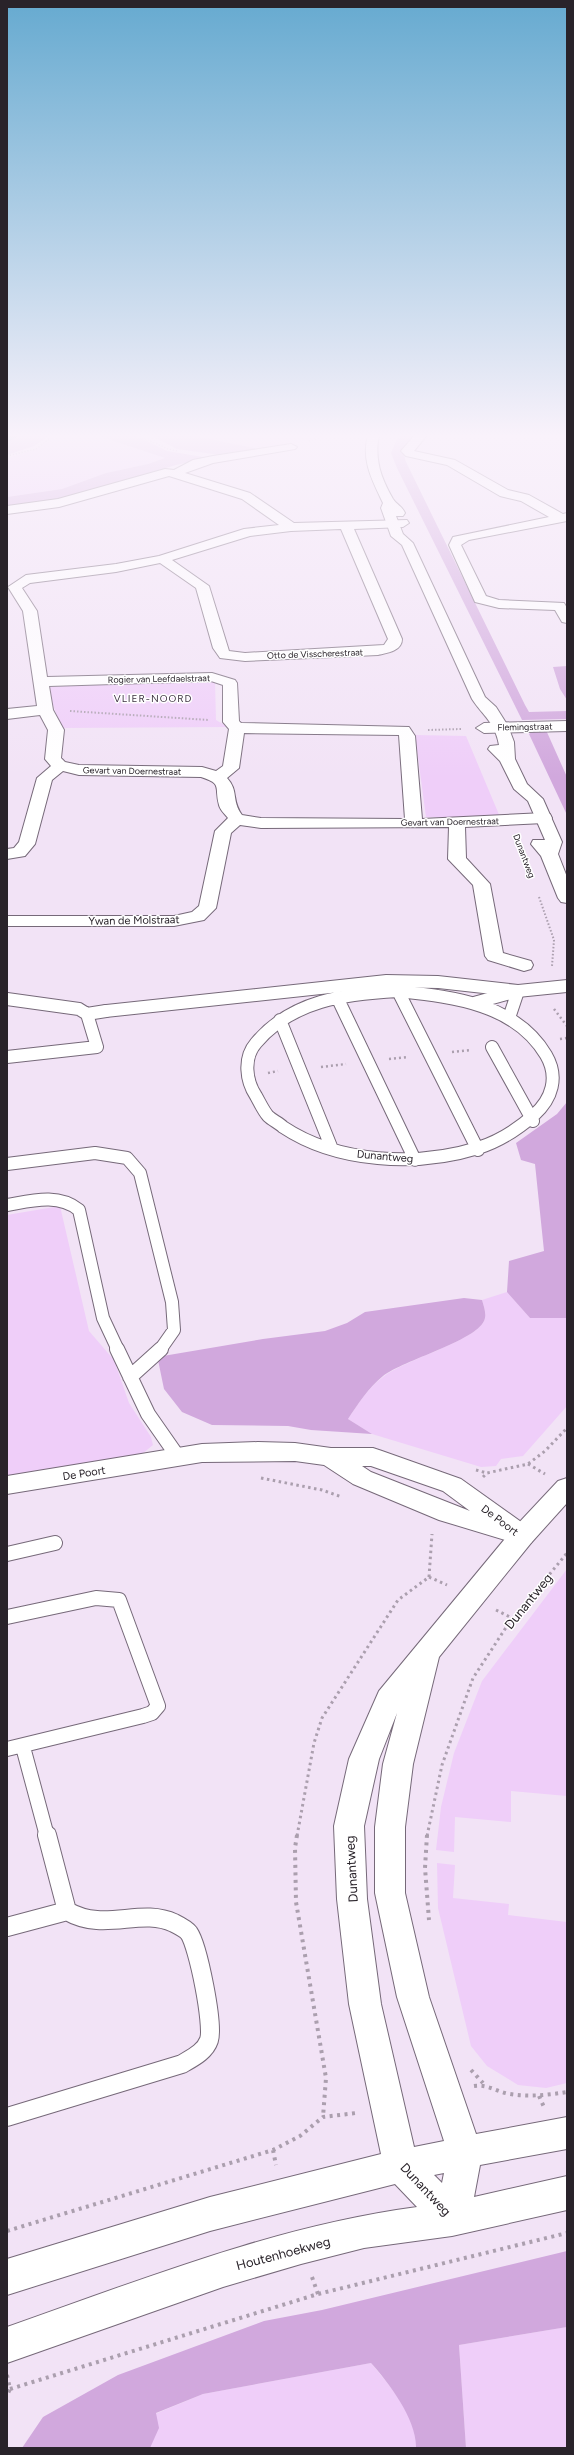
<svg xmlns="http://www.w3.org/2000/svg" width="574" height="2455" font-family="Figtree,sans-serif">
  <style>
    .green { fill: #efcef9 }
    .forest { fill: #d1a8dd }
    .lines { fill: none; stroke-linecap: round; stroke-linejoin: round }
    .stream { stroke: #439cac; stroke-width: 5.5 }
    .lane-far2-casing { stroke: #766979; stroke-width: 14 }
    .lane-far1-casing { stroke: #766979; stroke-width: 16 }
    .lane-casing { stroke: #766979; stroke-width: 20 }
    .street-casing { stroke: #766979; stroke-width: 2 }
    .secondary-casing { stroke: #766979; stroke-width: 2 }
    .path-far4 { stroke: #ab9fae; stroke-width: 1.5; stroke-dasharray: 1 2; stroke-linecap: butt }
    .path-far3 { stroke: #ab9fae; stroke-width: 2; stroke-dasharray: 1.5 2; stroke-linecap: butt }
    .path-far2 { stroke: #ab9fae; stroke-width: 2.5; stroke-dasharray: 2 3; stroke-linecap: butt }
    .path-far1 { stroke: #ab9fae; stroke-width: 3; stroke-dasharray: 2.5 3.5; stroke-linecap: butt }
    .path { stroke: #ab9fae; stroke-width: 4; stroke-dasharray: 3 4.5; stroke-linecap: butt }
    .lane-far2 { stroke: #fff; stroke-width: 12 }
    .lane-far1 { stroke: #fff; stroke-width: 14 }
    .lane { stroke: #fff; stroke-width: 18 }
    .street { fill: #fff; fill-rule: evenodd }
    .secondary { fill: #fff; fill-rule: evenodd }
    .labels { text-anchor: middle; stroke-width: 3; stroke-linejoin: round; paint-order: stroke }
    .far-street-label { font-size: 9px; fill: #29232a; stroke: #fff }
    .far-neighbourhood-label { font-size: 10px; letter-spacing: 1px; fill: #3d3241; stroke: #fff }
    .street-label { font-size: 11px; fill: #29232a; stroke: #fff }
    .near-street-label { font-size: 13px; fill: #29232a; stroke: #fff }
  </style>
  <rect width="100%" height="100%" fill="#f2e3f6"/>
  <!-- green -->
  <path class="green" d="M61,435H96L165,458L148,464L106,473L62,489L7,497V458L32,451Z
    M191,435H324L290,445L258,449Z
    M207,679L215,681L216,720L228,727L61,728L47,687Z
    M415,735L466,736L500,817H426Z
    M60,1206L89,1331L114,1360L129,1403L151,1437L153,1445L142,1454L7,1478V1215Z
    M507,1292L530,1318H567V1406L523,1456L501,1459L496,1466L481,1467L372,1434L348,1419C358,1404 368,1388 383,1377C404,1360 475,1341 484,1321C487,1315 484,1307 482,1300Z
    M567,1569V1796L511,1791V1822L455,1817L454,1852L436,1850L441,1807L454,1753L482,1681Z
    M437,1863L455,1865L453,1898L509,1904L508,1915L567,1922V2083L546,2088L518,2085L487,2066L471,2046L438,1908Z
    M567,2327V2448H466L459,2345Z
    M371,2363C389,2385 418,2417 416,2448H150L155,2414L203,2394Z"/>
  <!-- forest -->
  <path class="forest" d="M7,435H50L34,446L7,455Z
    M96,435H135L167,451L209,458L176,465L50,502L7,507V497L62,489L106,473L148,464L165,458Z
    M150,435H191L258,449L228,456L177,449Z
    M401,435H417C408,444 401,448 406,462L525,705L529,712L567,711V719L522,720L397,468L391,453L397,439Z
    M567,666V700L560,689L553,667Z
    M546,730L567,777V815L529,734L533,731Z
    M567,1102V1318H530L507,1292L509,1261L544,1251L535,1164L521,1160L516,1143L557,1114Z
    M464,1298L482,1300C484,1307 487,1315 484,1321C475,1341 404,1360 383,1376C368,1388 358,1404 348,1419L372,1434L311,1430L288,1426L212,1425L182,1412L164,1389L158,1360L163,1356L263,1339L325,1331L347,1323L365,1312Z
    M567,2251V2327L459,2345L466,2448H416C417,2420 389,2383 371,2363L203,2394L156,2413L159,2428L150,2448H22L43,2417L118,2375L264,2321L322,2310Z"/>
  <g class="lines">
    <!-- stream -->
    <path class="stream" d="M7,439L15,435"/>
    <!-- lane-far2 casing -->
    <g class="lane-far2-casing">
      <path id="lane-far2" d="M398,991C452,997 515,1003 546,1055C559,1077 552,1099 534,1115C517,1130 500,1141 478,1148C417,1167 337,1163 283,1127C279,1123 272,1120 268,1116C263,1110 260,1103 256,1096C246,1081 243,1058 256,1043C292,1000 345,994 398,991Z
        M398,991L478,1150
        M337,997L415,1160
        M7,999L79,1009L87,1014
        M474,1003L517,991
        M509,1018L518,991
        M280,1020L332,1149
        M492,1047L533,1121
        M7,1057L97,1047L87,1014L106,1011
        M7,1164L95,1153L127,1158L140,1173L172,1302L174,1330L160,1350
        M7,1205C31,1201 58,1193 79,1210L103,1318L118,1350"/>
    </g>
    <!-- lane-far1 casing -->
    <g class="lane-far1-casing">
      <path id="lane-far1" d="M117,1349L148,1414L178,1457
        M130,1377L161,1349
        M7,1554L55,1543
        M7,1617L96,1598L119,1600L158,1706L152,1713L143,1716L7,1749
        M23,1747L47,1836"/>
    </g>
    <!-- lane casing -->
    <g class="lane-casing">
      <path id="lane" d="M7,1927L67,1911
        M7,2117L182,2064C192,2058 205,2052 209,2040C214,2025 198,1946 189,1933C186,1929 178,1925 174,1923C140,1907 105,1933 67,1911L47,1835"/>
    </g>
    <!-- street casing -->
    <g class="street-casing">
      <path id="street" d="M415,435H427L414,451L455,460L508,490L529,495L563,514L567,513V521L469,540L461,545L486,596L499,600L564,603L567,608V623L562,622L555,610L499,608L475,602L449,545L453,537L549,517L521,501L500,496L447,465L406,456L401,451Z
        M291,444L297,447L295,449L213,463L185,473L250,493L294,523L407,520L409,523L403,527L354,529L402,639C402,651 387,653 378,655L245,661L220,658L213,648L196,588L160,563L116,572L30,583L22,588L37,611L47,677L212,673L235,680L237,683L239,721L241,723L409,727L415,736L422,819L544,813L550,814L552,818L550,822L544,823L465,827L466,858L490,884L503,953L531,961L533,965L531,969L524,971L488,960L485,956L473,885L448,859L449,827L261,828L240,825L231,833L216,908L204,920L174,926H7V916H174L192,912L199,906L215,831L228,818C225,814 220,810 219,805C214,787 223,784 201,777L79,775L63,771L52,780L35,844L25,856L7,859V849L14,848L19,842L37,778L51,766L45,759L48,730L40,715L7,719V709L37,706L23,611L8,587L26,575L116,564L159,556L244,529L279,525L242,499L169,476L59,507L7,514V506L58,499L165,469L174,470L193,460L213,456ZM341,529L388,639L384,645L245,653L229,651L209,586L172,560L250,536L291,531ZM211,681L223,685V722L229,729L223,766L216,771L202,767L79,765L65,762L61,758L64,730L53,710L49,686ZM244,733L399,735L405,819L261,818L242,815C231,800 239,791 227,778L239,768Z
        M567,721V731L484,733L476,728L484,723Z
        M386,975L438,976L518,985L567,980V992L518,997L438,988L386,987L106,1017L99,1015L96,1011L99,1007L106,1005Z
        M258,1442L295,1443L331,1448H373L382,1451L461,1479L531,1529L535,1536L531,1543L522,1545L439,1520L353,1484L324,1465L295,1461L202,1462L7,1494V1476L202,1444ZM362,1466H371L443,1491L470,1511L371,1472Z"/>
    </g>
    <!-- secondary casing -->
    <g class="secondary-casing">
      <path id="secondary" d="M368,435H379C374,459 381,478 393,499C397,505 402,506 405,513L403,516H396L403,534L413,543L485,697L496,707L508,726L514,742L515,759L527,784L543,799L562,842L558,854L567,877V903L561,902L558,898L541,856L531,844L533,840H545L528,801L514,789L500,761L488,749L490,746L499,745C495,722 483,716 472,699L402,545L391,536L381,508L383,503C372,480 361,460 368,435Z
        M567,1478V1503L531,1543L439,1657L413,1764L405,1827V1893L429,1997L476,2134L567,2117V2149L480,2165L474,2197L567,2176V2210L452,2236L364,2248L301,2264L223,2287L7,2363V2327C141,2280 275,2226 417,2207L395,2184L210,2231L7,2295V2259L210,2197L381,2154L349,2004L337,1899L334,1826L349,1759L379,1691L513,1529L558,1481ZM397,1713L383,1764L375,1827V1893L397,1997L444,2141L414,2147L381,2004L367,1899L364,1826L379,1759ZM444,2173L442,2183L434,2175Z"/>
    </g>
    <!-- path-far4 -->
    <path class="path-far4" d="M137,435L168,449L178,451
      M309,441L327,435
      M7,456L36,449L54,435"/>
    <!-- path-far3 -->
    <path class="path-far3" d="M70,711L209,720
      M428,730L461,729
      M539,897L554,940L552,966"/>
    <!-- path-far2 -->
    <path class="path-far2" d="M554,1009L567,1026
      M560,1039L567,1038
      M452,1052L471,1050
      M389,1059L408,1057
      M321,1067L346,1064
      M268,1073L278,1071"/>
    <!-- path-far1 -->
    <path class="path-far1" d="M528,1464L545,1474
      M476,1470L487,1473
      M483,1477L487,1473L528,1464L545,1451L567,1428
      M261,1478L322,1490L342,1497
      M429,1577L432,1534
      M429,1577L447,1585
      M496,1610L512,1618
      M297,1836L314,1743L322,1718L398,1600L429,1577
      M427,1836L442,1765L473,1678L507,1626L567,1553"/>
    <!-- path -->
    <path class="path" d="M297,1835L295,1848L296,1902L326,2078L323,2117
      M427,1835L425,1868L429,1920
      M471,2070L483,2083
      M474,2086C488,2084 497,2092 510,2094C529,2097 548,2095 567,2092
      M539,2096L544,2107
      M273,2150L276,2165
      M7,2231L273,2150L300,2136L323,2117L356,2113
      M312,2277L318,2294
      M7,2375L10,2389L7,2395
      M10,2389L318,2294L567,2233"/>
    <!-- lane-far2 -->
    <use href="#lane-far2" class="lane-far2"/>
    <!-- lane-far1 -->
    <use href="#lane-far1" class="lane-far1"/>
    <!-- lane -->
    <use href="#lane" class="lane"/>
    <!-- street -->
    <use href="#street" class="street"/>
    <!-- secondary -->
    <use href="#secondary" class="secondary"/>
  </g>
  <!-- sky -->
  <linearGradient id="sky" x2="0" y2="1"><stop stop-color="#66aad0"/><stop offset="0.56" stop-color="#f9f2fb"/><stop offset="1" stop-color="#f9f2fb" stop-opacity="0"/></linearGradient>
  <rect width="574" height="778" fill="url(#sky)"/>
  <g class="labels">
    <!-- far-street labels -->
    <g class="far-street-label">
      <text transform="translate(315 654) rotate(-2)" y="3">Otto de Visscherestraat</text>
      <text transform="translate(159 679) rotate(-1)" y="3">Rogier van Leefdaelstraat</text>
      <text transform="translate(525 727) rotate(-1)" y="3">Flemingstraat</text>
      <text transform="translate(132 771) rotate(1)" y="3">Gevart van Doernestraat</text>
      <text transform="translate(450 822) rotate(-1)" y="3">Gevart van Doernestraat</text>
      <text transform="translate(524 856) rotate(69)" y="3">Dunantweg</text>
    </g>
    <!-- far-neighbourhood labels -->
    <g class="far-neighbourhood-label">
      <text x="153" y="702">VLIER-NOORD</text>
    </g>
    <!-- street labels -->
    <g class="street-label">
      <text transform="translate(134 920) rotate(-1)" y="4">Ywan de Molstraat</text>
      <text transform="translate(385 1156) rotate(5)" y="4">Dunantweg</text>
      <text transform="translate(84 1473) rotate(-9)" y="4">De Poort</text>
      <text transform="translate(500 1520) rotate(37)" y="4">De Poort</text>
    </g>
    <!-- near-street labels -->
    <g class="near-street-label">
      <text transform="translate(528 1601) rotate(-51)" y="5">Dunantweg</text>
      <text transform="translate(351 1869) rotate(-93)" y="5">Dunantweg</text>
      <text transform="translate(426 2189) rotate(47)" y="5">Dunantweg</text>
      <text transform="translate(283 2253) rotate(-15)" y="5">Houtenhoekweg</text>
    </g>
  </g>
  <!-- border -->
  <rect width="574" height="2455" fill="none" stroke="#29232a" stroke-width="16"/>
</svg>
